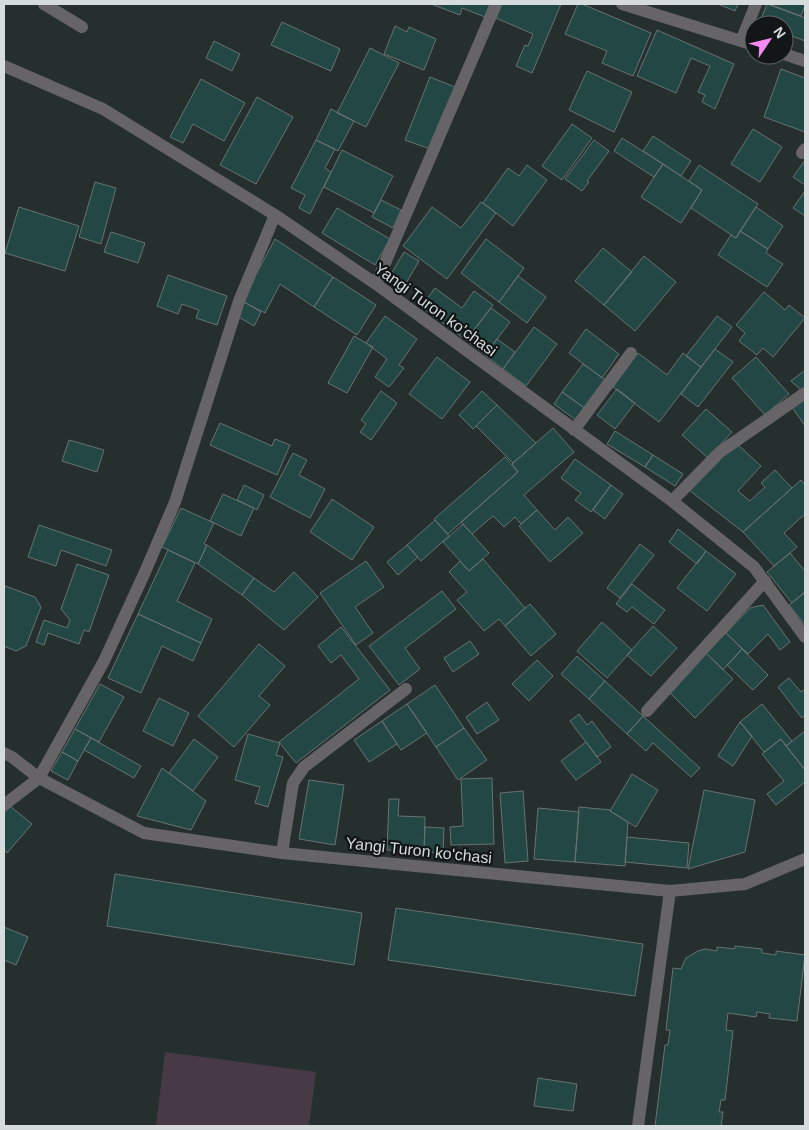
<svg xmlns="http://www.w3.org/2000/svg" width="809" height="1130" font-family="Arial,sans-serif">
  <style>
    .green { fill: #473a46 }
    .building { fill: #224744; stroke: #687371 }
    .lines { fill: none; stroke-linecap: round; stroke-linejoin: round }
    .minor { stroke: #676467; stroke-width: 12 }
    .labels { text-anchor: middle; stroke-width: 4.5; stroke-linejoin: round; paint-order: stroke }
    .street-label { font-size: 16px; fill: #d6dcdb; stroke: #121616 }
  </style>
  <rect width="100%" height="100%" fill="#252f2e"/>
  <!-- green -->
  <path class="green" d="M165,1052L316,1072L309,1126H156Z"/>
  <!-- building -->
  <path class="building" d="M431,4H490L485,17L462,8L460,15Z
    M502,4H561L532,73L516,66L525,45L528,46L533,34L496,18Z
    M578,4H582L651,33L633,76L602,63L607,51L565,34Z
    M718,4H738L735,11Z
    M767,4L805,18V41L784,33V25L759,24Z
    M769,4H805V6L801,16Z
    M282,22L340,49L331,71L271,45Z
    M395,26L407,32L409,27L436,39L424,70L384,54Z
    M657,30L734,64L715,109L702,102L705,95L698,92L710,66L691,58L676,93L637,76Z
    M214,41L240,54L232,71L206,58Z
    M370,48L399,63L366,127L337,113Z
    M781,69L805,78V132L764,117Z
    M587,71L632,92L614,132L569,110Z
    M430,77L455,87L430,149L405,140Z
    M201,79L245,103L224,141L193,124L183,143L170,137Z
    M257,97L293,117L256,184L220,165Z
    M331,109L354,121L338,151L316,140Z
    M572,124L592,138L562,180L542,166Z
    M753,129L782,147L760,182L731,164Z
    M653,136L691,161L681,176L643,151Z
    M622,138L663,164L654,177L614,151Z
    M316,140L335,149L325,168L331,172L310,214L299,208L305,195L291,188Z
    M594,140L609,151L587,181L589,182L582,191L565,179Z
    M342,150L393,176L374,213L324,187Z
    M805,160V185L793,177Z
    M663,164L702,190L681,223L641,197Z
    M527,165L547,180L513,226L483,203L508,168L519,176Z
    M699,165L758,204L736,238L691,208L702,190L689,181Z
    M95,182L116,188L101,244L79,237Z
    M805,191V216L793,208Z
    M381,200L401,210L393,228L372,217Z
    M481,202L496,213L447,279L403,246L432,207L461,228Z
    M19,207L79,226L65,271L5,253Z
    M756,207L783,226L768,249L740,231Z
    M337,208L390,239L375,265L322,233Z
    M740,231L768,249L766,253L783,264L767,287L718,255L731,235L736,238Z
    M111,232L145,243L138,263L104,252Z
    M275,239L333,277L314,307L280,284L265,313L242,301Z
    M486,239L524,268L499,302L461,273Z
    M603,248L632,272L604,305L575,281Z
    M404,252L419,261L402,290L387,281Z
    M644,256L676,282L635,331L604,305Z
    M168,275L227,296L217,325L196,318L199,310L182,304L178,314L157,306Z
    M518,276L546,297L527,323L499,302Z
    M333,277L376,305L357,335L314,307Z
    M435,288L462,308L474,291L493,305L466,340L421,307Z
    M764,292L785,310L789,305L805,318L773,357L763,348L757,355L739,341L745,333L736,325Z
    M244,302L261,312L254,326L237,316Z
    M491,308L510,322L485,355L466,340Z
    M385,316L417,339L399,365L404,368L389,387L375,377L387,359L366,343Z
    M717,316L732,327L701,367L686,356Z
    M534,327L557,344L526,386L503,369Z
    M586,329L619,354L602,378L569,353Z
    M354,336L373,347L347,393L328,383Z
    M497,339L515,352L503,369L485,355Z
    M715,349L733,362L698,407L681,394Z
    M638,353L667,375L683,353L701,367L659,422L613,387Z
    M437,357L470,382L442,419L409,394Z
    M756,357L789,394L765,415L732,378Z
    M583,364L607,381L586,409L562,392Z
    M805,370V389L802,391L791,381Z
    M617,389L635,403L615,429L597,415Z
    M381,391L397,403L371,440L360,432L366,424L361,420Z
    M482,391L497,405L473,429L459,415Z
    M562,392L586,409L577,421L554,404Z
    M805,398V426L792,407Z
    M497,405L536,443L513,463L476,426Z
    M706,409L732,432L708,458L682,435Z
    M220,423L272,446L275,439L290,445L277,475L210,445Z
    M553,428L574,452L524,495L537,510L521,524L515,517L504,527L493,516L472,534L461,522L518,472L512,464Z
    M615,431L653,455L645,467L607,444Z
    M69,440L104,450L97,472L62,461Z
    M736,443L761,466L738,491L750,501L765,487L761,483L775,470L792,488L743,532L689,490Z
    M293,453L307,460L299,475L325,489L310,518L270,497Z
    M653,455L683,474L675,486L645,467Z
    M505,457L518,472L448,534L434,519Z
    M575,459L611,485L591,512L575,500L581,493L561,478Z
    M801,480L805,485V514L784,533L797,547L774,566L743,532Z
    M244,485L264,495L257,510L237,500Z
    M611,485L623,494L605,519L593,510Z
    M223,494L254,508L241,536L210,521Z
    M332,499L374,527L352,560L310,532Z
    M181,508L214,523L204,544L207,545L198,564L162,547Z
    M537,510L555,530L568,517L583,533L550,562L519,526Z
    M435,520L449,536L421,561L407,545Z
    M463,524L489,553L469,571L443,542Z
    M39,525L112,550L106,566L61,550L56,566L28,557Z
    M678,529L706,551L697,564L669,542Z
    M640,544L654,555L620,598L607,588Z
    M207,545L254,578L242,595L198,564Z
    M407,545L418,557L398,575L387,562Z
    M168,550L195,563L177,601L212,619L201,643L138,614Z
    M706,551L736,574L707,611L677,588Z
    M790,553L805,571V592L792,603L767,572Z
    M483,559L525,608L505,626L499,619L484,631L457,600L467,592L449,572L460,561L469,571Z
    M366,561L384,587L355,607L373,633L356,645L320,593Z
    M77,564L109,575L89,632L84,630L79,644L48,633L44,645L36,642L44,620L67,628L70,620L61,609Z
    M294,572L318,597L284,630L242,595L254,578L274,592Z
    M632,584L665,610L654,624L632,607L627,612L616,604Z
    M5,586L35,597L41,607L26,646L16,651L4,646V590Z
    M442,591L456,609L405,648L420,669L399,685L369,646Z
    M805,592V625L789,605Z
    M530,604L556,634L531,656L505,626Z
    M763,605L790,642L780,650L768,634L748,654L726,633L750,608Z
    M138,614L201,643L193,661L162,646L141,693L108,678Z
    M602,622L632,650L607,678L577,651Z
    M653,626L677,648L651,676L627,655Z
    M341,627L390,690L296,763L279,742L359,679L341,655L331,663L318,646Z
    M726,633L742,649L723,670L706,653Z
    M470,641L479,654L453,672L444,658Z
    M259,644L285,666L259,696L270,705L234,747L198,716Z
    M742,649L768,675L753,690L727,665Z
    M706,653L733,679L695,718L669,692Z
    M577,656L605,681L589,699L561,674Z
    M537,660L553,676L529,701L512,684Z
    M789,678L801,692L805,689V715L802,718L778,687Z
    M605,681L643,716L627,734L589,699Z
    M100,684L124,697L99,742L75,729Z
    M435,685L464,728L436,747L407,704Z
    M159,698L189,713L173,746L143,731Z
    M487,702L499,720L477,734L466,717Z
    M407,704L427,733L401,750L382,721Z
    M762,704L792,741L786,746L781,739L764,752L740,722Z
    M579,714L587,725L592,721L611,747L597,757L570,721Z
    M643,716L700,768L691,777L653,743L646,751L627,734Z
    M382,721L397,744L369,762L354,740Z
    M740,722L752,736L733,766L718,756Z
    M464,728L487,760L458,780L436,747Z
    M75,729L91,738L78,761L62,752Z
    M805,731V770L786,746Z
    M248,734L280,743L276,755L283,757L268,807L255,803L260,787L235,780Z
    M91,738L141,766L134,778L84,750Z
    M194,739L218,757L193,791L169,773Z
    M781,739L805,770V782L776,805L767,794L784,781L762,754Z
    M586,742L601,762L576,780L561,761Z
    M62,752L78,761L68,780L51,771Z
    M162,768L206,801L191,830L137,816Z
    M632,774L658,790L636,827L610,811Z
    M492,778L494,844L451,845L450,827L463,826L461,779Z
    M309,780L344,785L335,845L299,839Z
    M704,790L755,800L745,852L688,869Z
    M523,791L528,861L505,863L500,793Z
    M389,799H399L398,816L425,817L424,852L387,850Z
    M10,806L32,824L7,853L4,849V813Z
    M579,807L611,810L610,811L628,822L625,866L575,862Z
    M538,808L579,812L575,862L534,859Z
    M425,827L444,828L443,853L424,852Z
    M627,837L689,843L687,868L625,862Z
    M115,874L362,913L354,965L107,926Z
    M396,908L643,944L635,996L388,960Z
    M4,927L28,937L16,965L4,960Z
    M735,946L762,949V953L776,955V951L805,955L797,1021L769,1018L770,1014L757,1012L756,1017L728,1013L726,1030L733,1031L725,1100H721L719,1112H723L721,1126H655L665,1045H668L670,1030H666L673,968L681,969L686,958L698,951L705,949L717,951V947L735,949Z
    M538,1078L577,1084L573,1111L534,1106Z"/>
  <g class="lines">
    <!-- minor -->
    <path class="minor" d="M44,4L82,27
      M622,4L754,45
      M741,41L756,4
      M784,54L805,61
      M4,66L103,109L275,215L376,284L672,501L754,567L805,637
      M802,153L805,149
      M376,284L496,4
      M574,430L631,353
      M672,501L720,452L805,393
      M647,711L765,581
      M4,753L12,757L39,778L144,833L282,853L670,891L745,884L805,859
      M4,805L39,778L104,661L145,572L175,502L239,301L275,215
      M282,853L293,783L304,767L406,689
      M638,1126L670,891"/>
  </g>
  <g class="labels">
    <!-- street labels -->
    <g class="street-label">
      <text transform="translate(436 309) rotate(36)" y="6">Yangi Turon ko'chasi</text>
      <text transform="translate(419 850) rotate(6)" y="6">Yangi Turon ko'chasi</text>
    </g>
  </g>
  <!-- border -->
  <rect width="809" height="1130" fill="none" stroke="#d6dcdb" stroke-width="10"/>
  <!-- north arrow -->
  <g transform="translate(769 40) rotate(55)"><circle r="24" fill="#121616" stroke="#606565"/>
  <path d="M0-4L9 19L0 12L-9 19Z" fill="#f489f0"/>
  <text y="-8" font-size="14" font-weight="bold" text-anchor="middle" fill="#d6dcdb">N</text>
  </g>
</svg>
